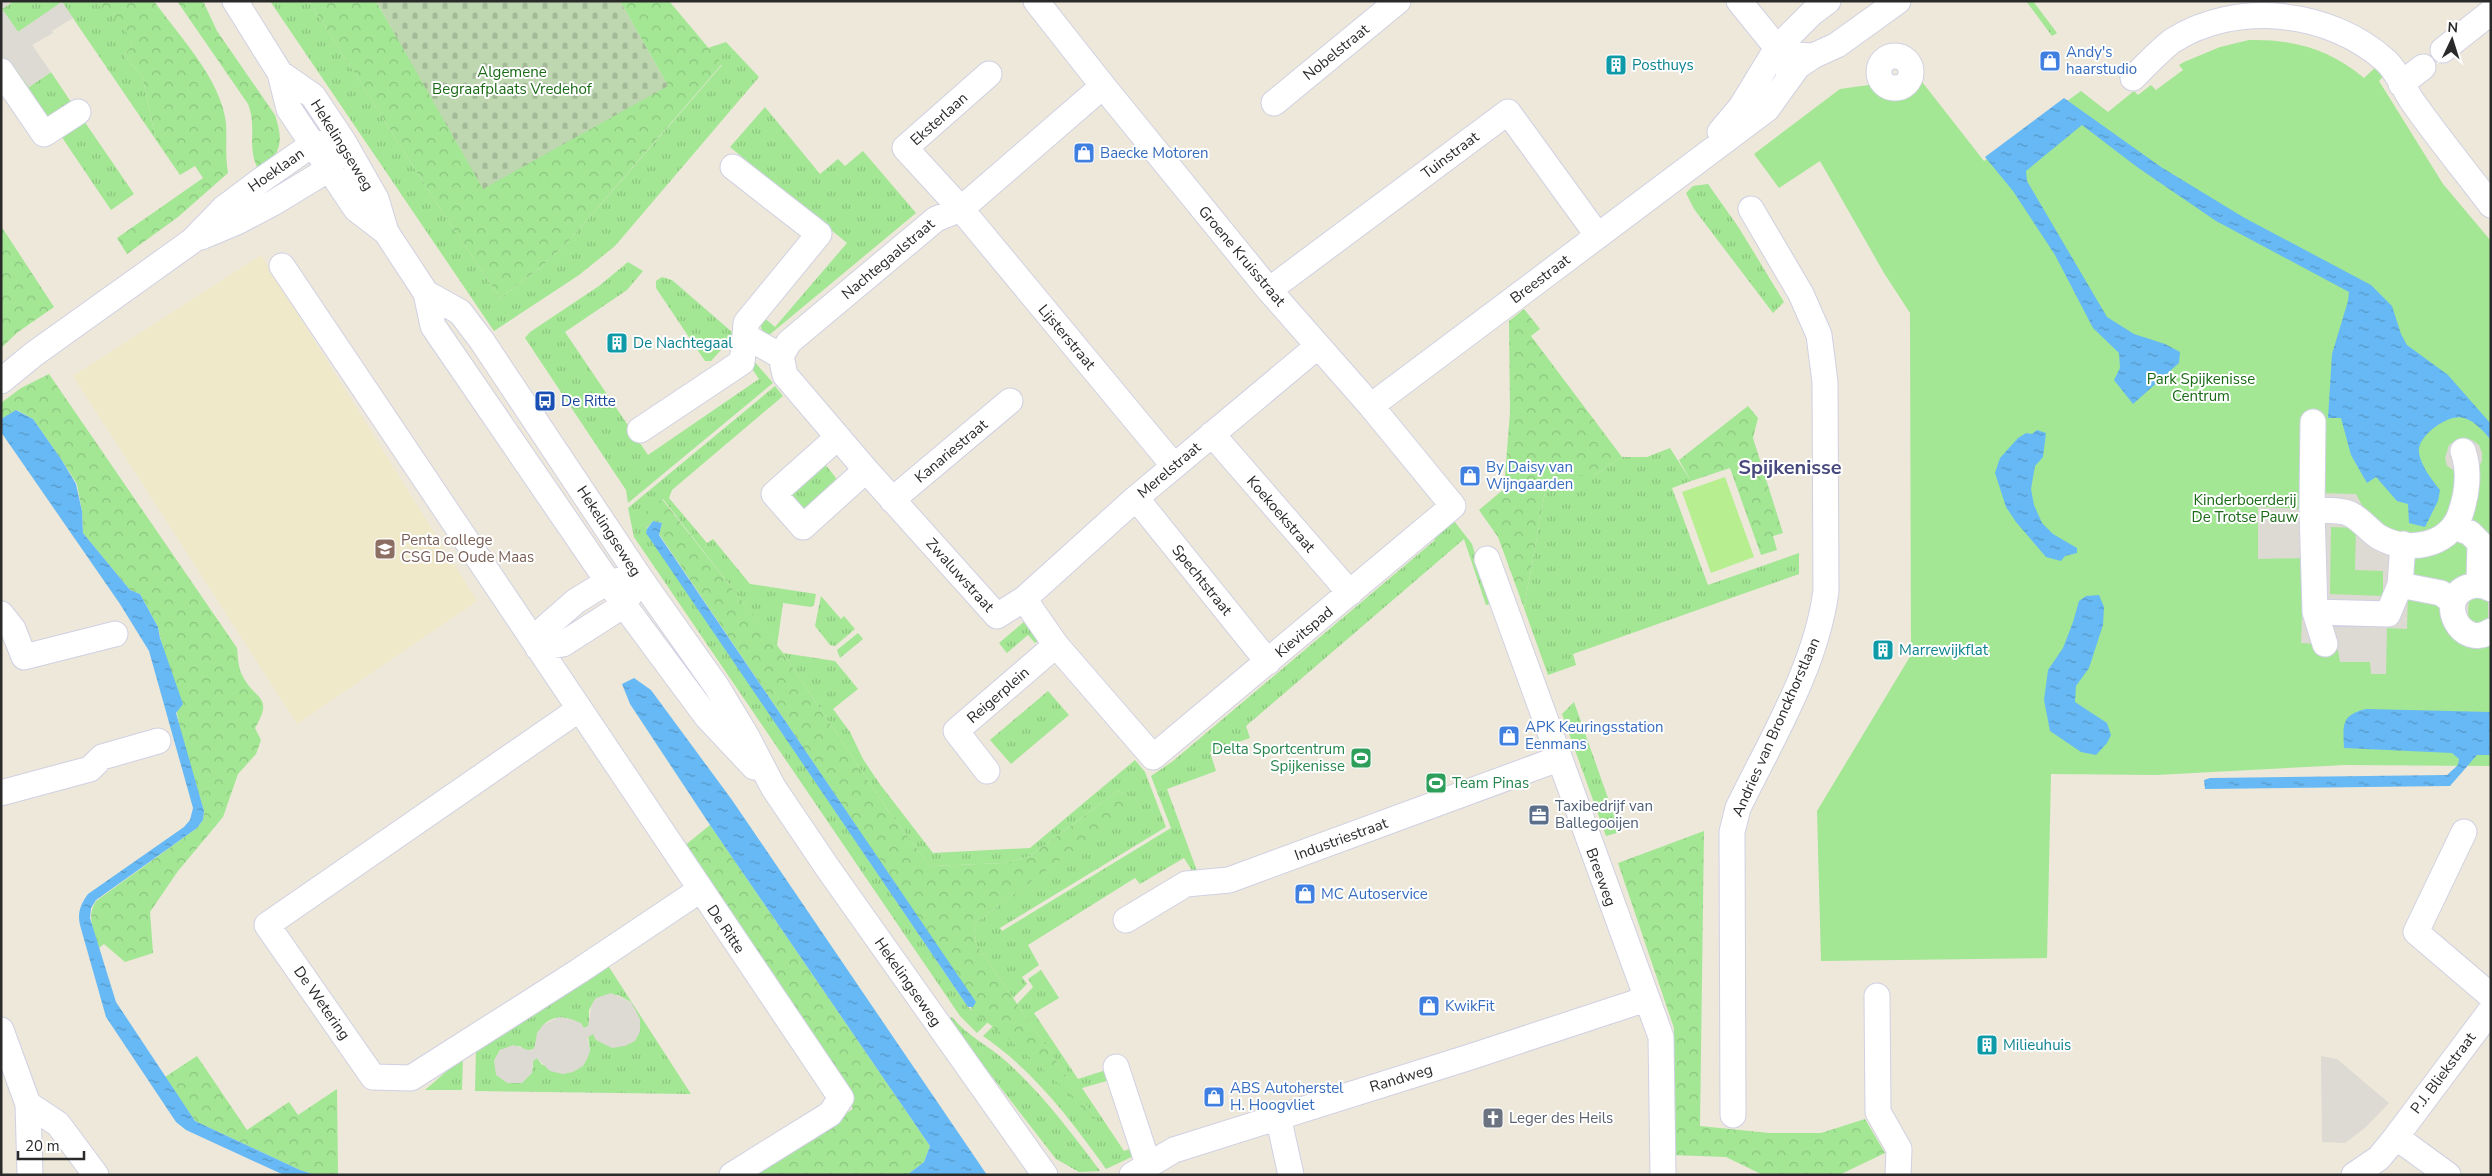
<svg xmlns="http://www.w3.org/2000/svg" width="2492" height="1176" font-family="'Nunito Sans',sans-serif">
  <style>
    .education { fill: #efe9c9 }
    .grass { fill: url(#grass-tufts); fill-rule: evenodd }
    .forest { fill: url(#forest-crowns) }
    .cemetery { fill: url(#cemetery-stones) }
    .park { fill: #a3e694 }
    .pitch { fill: #b7ee8f }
    .plaza { fill: #dcdad2; fill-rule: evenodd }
    .water { fill: url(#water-ripples) }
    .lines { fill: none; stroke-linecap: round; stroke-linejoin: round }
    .minor-casing { stroke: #d0d0e3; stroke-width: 27 }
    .minor { stroke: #fff; stroke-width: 25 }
    .labels { text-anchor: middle; stroke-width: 4; stroke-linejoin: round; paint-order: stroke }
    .street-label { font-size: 15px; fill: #2a2a2a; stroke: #fff }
    .shop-label { font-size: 15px; fill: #366cbe; stroke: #fff; text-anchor: start }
    .culture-label { font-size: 15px; fill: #0d838f; stroke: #fff; text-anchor: start }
    .park-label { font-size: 15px; fill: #1a6a16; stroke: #fff }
    .transit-label { font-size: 15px; fill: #164399; stroke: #fff; text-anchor: start }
    .education-label { font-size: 15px; fill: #785e54; stroke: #fff; text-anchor: start }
    .leisure-label { font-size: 15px; fill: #27864d; stroke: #fff; text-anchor: end }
    .service-label { font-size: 15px; fill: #4e5e75; stroke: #fff; text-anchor: start }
    .worship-label { font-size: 15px; fill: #5b616d; stroke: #fff; text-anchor: start }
    .district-label { font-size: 20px; font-weight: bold; fill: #48497d; stroke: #fff }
  </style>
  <defs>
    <pattern id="grass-tufts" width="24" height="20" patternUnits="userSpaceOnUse" patternTransform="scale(1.25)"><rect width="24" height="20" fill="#a3e694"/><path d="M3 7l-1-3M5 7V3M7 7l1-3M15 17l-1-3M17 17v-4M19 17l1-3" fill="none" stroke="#8cc580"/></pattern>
    <pattern id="forest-crowns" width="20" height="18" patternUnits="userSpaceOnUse" patternTransform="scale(1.25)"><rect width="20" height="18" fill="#a3e694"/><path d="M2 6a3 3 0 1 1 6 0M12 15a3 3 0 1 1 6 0" fill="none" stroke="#8cc580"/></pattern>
    <pattern id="cemetery-stones" width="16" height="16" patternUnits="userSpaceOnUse" patternTransform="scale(1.25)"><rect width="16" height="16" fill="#bed7b1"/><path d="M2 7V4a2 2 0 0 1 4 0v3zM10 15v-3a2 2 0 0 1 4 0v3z" fill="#a3b998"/></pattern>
    <pattern id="water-ripples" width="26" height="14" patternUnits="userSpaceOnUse" patternTransform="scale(1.25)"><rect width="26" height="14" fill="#67b9f5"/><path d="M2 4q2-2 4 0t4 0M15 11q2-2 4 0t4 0" fill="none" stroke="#5597c7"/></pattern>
  </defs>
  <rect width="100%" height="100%" fill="#ede8da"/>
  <!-- education -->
  <path class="education" d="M261,255L477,601L297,724L73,376Z"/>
  <!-- grass -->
  <path class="grass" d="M14,1H94L121,23L129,34L132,45L124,56L142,76L156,140L62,2L18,32L2,9Z
    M270,1H309L437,204L500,298L540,268L568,242L722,65L708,48L726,42L759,77L615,246L579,275L494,331Z
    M2026,1H2033L2057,33L2052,36Z
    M11,62L29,87L51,72L75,108L46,128L3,67Z
    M765,107L820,174L838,159L845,166L863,151L916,213L768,336L762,330L760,324L763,317L775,327L847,243L730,147Z
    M82,118L134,194L111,210L59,133Z
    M1708,184L1739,228L1784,302L1773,313L1694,209L1686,193L1693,186Z
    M628,262L643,271L627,290L565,332L648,455L759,379L748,363L753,360L773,383L628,503L626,490L525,338L530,332L599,286Z
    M662,277L672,280L732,332L731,339L711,361H705L656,288V281Z
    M775,386L783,396L672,490L669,498L707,543L713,539L750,584L816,594L814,605L811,607L783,603L777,646L663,499L640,517L647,528V533L968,1007L988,1022L977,1033L960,1016L634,537L628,508Z
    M1670,448L1691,481L1672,488L1708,585L1799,553V574L1573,654L1576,665L1548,675L1524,608L1548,476H1593L1622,457H1647Z
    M824,463L840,483L805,511L790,494Z
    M1451,517L1472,544L1490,604L1486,605L1464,539L1246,726L1250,738L1210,752L1216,771L1167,789L1200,879L1198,880L1184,858L1140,884L1135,878L1028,945L1039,965L1022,977L1027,984L1013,998L976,944L974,924L1139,801L1118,791L1030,856L1004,863L930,866L889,812L783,653L835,661L858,689L833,709L850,732L863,759L879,783L933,853L1030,848L1135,760L1145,772L1166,827L1000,928L1002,931L1171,828L1151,776L1173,761L1435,540L1432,535Z
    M821,596L841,619L844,616L855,629L835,646L830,645L815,626Z
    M1025,621L1040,639L1035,643L1028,635L1007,653L999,643Z
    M858,633L863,639L840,658L837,650Z
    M1048,691L1069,715L1011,764L990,740Z
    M1574,702L1620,832L1606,836L1562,714Z
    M607,964L691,1094L475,1091L476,1049ZM618,995L631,1002L588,1036L590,1051L542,1065L537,1058L533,1061V1068L494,1061L500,1050L520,1046L526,1051L534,1049C536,1041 537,1034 542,1027C553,1012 574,1017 584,1028L589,1026V1010L596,998Z
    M1041,970L1059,998L1034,1013L1078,1079L1106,1070L1110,1080L1082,1088L1124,1151L1133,1148L1138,1154L1106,1169C1072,1121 1032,1069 983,1036L993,1026C1033,1053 1065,1090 1099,1124L1017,1004L1033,987L1028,979Z
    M952,1017C968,1037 990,1046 1008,1063C1042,1094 1072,1133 1100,1171L1079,1172L1056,1159L948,1020Z
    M463,1057L462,1090H425Z"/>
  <!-- forest -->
  <path class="forest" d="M94,1H154C179,36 221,79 226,123C227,140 225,156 228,173L178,217L127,254L117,238L203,178L195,166L180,175L156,140L142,76L124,56L132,45C126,24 109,16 94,1Z
    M177,1H203L217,31L275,115C284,142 281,153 260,172C245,149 258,129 248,104Z
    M309,1H376L396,36L668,86L620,1H669L722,64L568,242L540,268L500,298L437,204Z
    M1,226L54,307L18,332L1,348Z
    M1524,309L1540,329L1531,336L1622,457L1593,476H1548L1524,608L1498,537L1479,510L1504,489L1510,412L1509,321Z
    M49,374L237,648C238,656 238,667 242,675C256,702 274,695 255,728L261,740L256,754L238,774L223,817L178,871L150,912L153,953L125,962L104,944L99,948C94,931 86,916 96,901L197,828L203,820L204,811L182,737L158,627L140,594L130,590L83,533L82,511L77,484L61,459L33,419L17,410L1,419V403L21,388Z
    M1748,406L1758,418L1753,438L1783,533L1773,536L1777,550L1761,555L1730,468L1691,481L1679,460Z
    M662,499L783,653L889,812L930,866L1004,863L1030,856L1118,791L1140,801L974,924L976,944L1102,1128C1061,1086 1022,1046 974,1013L971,1008L975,1002L659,534L662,523L653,521L647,528L639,517Z
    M710,825L930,1146L924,1162L907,1175H749L853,1109L683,847Z
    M1704,831L1700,1126L1769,1133H1821L1865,1119L1885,1153L1839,1175H1763L1726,1157L1671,1155L1674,1028L1618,863Z
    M197,1056L247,1130L289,1102L298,1115L337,1089L338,1175H316L300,1170L195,1121L165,1077Z"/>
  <!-- cemetery -->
  <path class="cemetery" d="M376,1H620L668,86L483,189Z"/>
  <!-- park -->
  <path class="park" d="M2249,40C2293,39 2330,49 2364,78L2378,65L2385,74L2379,81L2443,184L2491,241V766L2345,765L2156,775L2051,774L2047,958L1821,961L1817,811L1911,655L1910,313L1884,273L1820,161L1779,188L1754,154L1840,89L1919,78L1984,161L2081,91L2108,112L2134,91L2138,95L2151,85L2156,90L2183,70L2179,65L2184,62L2220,47Z"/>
  <!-- pitch -->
  <path class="pitch" d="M1725,477L1754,557L1711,573L1682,492Z"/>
  <!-- plaza -->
  <path class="plaza" d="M1,1H14L2,9L18,32L62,2L73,18L52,31L53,33L32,45L51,72L29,87L11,62L3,67L43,143L1,81Z
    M2307,422L2319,423L2317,493L2356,494L2364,509L2376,522L2397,536L2411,540H2424L2440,533L2456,510L2461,475L2447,466L2445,458L2449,445L2456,440L2464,438L2472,440L2479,445L2482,453V461L2478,469L2471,474L2469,498L2462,524L2480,534L2484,542V576L2491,578V638L2474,642L2458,637L2449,629L2444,619L2441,597L2408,590L2407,629L2387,628L2386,674H2371L2370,662H2340L2338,650L2328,645L2301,643L2304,558L2258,559V507L2305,509ZM2331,527L2356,528L2355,570L2383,571V596L2330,594ZM2463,535L2474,542L2475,574L2463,577L2443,589L2413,583V550L2427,549L2443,543L2451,537ZM2469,594L2488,595V622H2468Z
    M611,993L631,1002L636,1011L640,1019V1032L635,1041L625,1046L612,1048L596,1040L593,1034L587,1038L590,1051L587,1059L583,1066L573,1072L563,1074L550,1071L537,1058L533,1061L532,1073L522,1083H507L496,1075L494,1061L500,1050L513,1045L531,1051L535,1047L537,1033L543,1025L559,1017L571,1019L581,1023L584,1028L588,1026L592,1004L596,998Z
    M2321,1056L2337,1059L2389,1103L2365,1128L2345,1143L2322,1142Z"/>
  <!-- water -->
  <path class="water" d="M2064,98L2161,167L2243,217L2371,285L2392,306L2401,334L2407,345L2448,375L2491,424V440C2484,432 2475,421 2464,418C2448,413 2416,437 2419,453C2421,466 2432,480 2440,490L2438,501L2425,527L2409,523L2408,504L2397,501L2376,477L2367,483L2351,455L2341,418H2328L2332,354L2348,301L2349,292L2216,221L2137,167L2082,125L2026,171L2027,181L2107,317L2134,334L2165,344L2180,352L2179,363L2133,404L2114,380L2120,368L2119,353L2093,328L2055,255L2013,191L1985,157Z
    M16,410L33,419L61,459L76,484L82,511L83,533L130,590L140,594L158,627L160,638L183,704L176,713L204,811L203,820L197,828L96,900L91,908L90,918L116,1002L195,1121L300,1170L316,1175H284L186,1130L176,1122L106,1017L80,925C77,912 81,904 88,894L184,827L190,820L193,808L149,651L120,604L1,432V419Z
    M2037,430L2046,433L2043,457L2035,466L2031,489L2034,505L2042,523L2053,534L2077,548V553L2065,556L2061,561L2046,557L2016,522L2006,507L1995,473L2000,458L2018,438L2026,433L2032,434Z
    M653,521L662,523L659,535L976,1002L973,1007H968L646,533L647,529Z
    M2099,595L2104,607L2103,625L2089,668L2076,686L2075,702L2107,723L2111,735L2107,743L2096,755L2081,752L2050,731L2044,700L2048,670L2063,648L2073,622L2079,601L2086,596Z
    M634,678L651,690L732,800L987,1175H907L924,1162L930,1146L710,825L630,704L622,684Z
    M2366,709L2491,712V755H2477L2450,786L2205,789L2204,780L2210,778L2447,775L2458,765L2459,759L2452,753L2344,748C2343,725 2341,715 2366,709Z"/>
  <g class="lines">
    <!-- minor casing -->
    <g class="minor-casing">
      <path id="minor" d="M235,1L280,73L289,109L356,209L386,232
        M1739,1L1777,48L1783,64
        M2443,50L2491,12
        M1796,55L1813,56L1837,45L1898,1
        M1879 72a16 16 0 1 1 32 0a16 16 0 1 1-32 0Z
        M1,71L44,134L78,112
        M280,73L313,96L343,141L376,199L386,232L426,293L433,326L624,605L707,717L754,767
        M989,74L905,148L961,209L1174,466
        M2133,78C2145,66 2158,52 2172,41C2236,0 2329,10 2386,61C2398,72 2405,92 2415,105C2439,139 2466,172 2491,205
        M2401,84L2423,67
        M1274,103L1398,1
        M1720,132L1741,107L1777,48L1812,13L1828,1
        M733,167L819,234L746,323L745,336L781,356
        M201,237L237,222L273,203L329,169L336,156
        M282,266L841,1098L830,1114L732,1175
        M1269,290L1508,112L1598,236
        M426,293L460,312L482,341L640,578L717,687L747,737L773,787L827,867L1045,1175
        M1,381L34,354L192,241L224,208L260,181L313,144L343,141
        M1371,406L1767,109L1798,66L1813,56
        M2313,422L2312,510L2315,612L2325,644
        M640,430L742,362L745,336
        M1212,434L1350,593
        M838,437L774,494L803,527L866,470L785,375L781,356L789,342L936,219L961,209L1103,86
        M866,470L997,616L1024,599L1056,645L1153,757L1453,506L1371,406L1269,290L1103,86L1036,1
        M1136,498L1268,662
        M892,500L1010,401
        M2312,510C2322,511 2340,509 2350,514C2361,519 2369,531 2379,537C2407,553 2448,547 2460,515C2467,495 2470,471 2463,451
        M2455,527L2470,533L2480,543L2479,585
        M1487,559L1661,1037L1663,1175
        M640,578L624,605L563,644L538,648L545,628L576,601L607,582Z
        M2400,585L2441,593L2453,602
        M2491,589C2484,585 2476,584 2468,587C2435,599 2461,651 2491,631
        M1024,599L1136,498L1318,346
        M2315,612L2388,614L2400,585L2403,544
        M1,614L13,629L24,657L115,634
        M578,710L267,925L373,1077L411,1078L579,971L700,890
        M987,771L956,731L1056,645
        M1,793L90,769L102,757L158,741
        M2464,832L2416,932L2491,996
        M1126,920L1186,884L1229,880L1558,759
        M1877,996L1878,1112L1899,1149L1898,1175
        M1,1030L28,1104L30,1175
        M1116,1067L1148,1164
        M28,1104L58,1124L96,1175
        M1733,1115L1732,832L1738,808C1771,740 1816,667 1826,591L1825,382L1819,335L1801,294L1751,209
        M1278,1116L1291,1175
        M2396,1137L2491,1010
        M1132,1175L1174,1150L1470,1057L1646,999
        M2354,1175L2379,1158L2396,1137L2448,1175"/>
    </g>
    <!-- minor -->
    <use href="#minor" class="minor"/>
  </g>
  <!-- icons -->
  <defs>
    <g id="shop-square" transform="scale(1.125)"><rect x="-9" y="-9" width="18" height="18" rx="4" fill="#3f7fe0" stroke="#fff"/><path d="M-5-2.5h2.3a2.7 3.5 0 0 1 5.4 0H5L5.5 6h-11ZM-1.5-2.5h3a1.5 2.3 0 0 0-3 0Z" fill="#fff"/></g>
    <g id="building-square" transform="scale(1.125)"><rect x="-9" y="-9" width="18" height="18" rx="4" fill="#0f9aa8" stroke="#fff"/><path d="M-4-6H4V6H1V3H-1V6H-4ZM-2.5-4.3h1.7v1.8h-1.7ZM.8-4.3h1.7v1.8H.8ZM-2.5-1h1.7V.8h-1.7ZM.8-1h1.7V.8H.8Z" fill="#fff"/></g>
    <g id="bus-square" transform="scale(1.125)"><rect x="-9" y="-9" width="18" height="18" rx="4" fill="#1a4fb4" stroke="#fff"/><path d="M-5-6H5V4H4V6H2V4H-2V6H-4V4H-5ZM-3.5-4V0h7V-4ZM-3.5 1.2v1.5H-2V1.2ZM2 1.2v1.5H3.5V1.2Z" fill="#fff"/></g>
    <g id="school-square" transform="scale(1.125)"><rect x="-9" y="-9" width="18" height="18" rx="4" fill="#8d6e63" stroke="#fff"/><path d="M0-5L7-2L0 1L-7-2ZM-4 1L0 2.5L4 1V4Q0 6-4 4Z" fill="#fff"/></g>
    <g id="stadium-square" transform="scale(1.125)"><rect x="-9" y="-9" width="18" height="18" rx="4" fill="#2e9e5b" stroke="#fff"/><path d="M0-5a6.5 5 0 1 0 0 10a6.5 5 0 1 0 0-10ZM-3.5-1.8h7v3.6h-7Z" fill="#fff"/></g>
    <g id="office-square" transform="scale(1.125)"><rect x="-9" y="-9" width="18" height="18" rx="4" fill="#5c6f8a" stroke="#fff"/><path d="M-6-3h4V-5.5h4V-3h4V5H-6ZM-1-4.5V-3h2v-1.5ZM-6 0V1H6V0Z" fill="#fff"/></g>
    <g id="church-square" transform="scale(1.125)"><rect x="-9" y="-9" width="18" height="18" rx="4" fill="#6b7280" stroke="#fff"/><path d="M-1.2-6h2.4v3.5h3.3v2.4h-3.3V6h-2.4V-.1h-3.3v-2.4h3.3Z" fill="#fff"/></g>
  </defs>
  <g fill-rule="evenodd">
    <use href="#shop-square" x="2050" y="61"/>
    <use href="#building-square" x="1616" y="65"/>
    <use href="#shop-square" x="1084" y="153"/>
    <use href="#building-square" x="617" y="343"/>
    <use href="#bus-square" x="545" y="401"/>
    <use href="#shop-square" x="1470" y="476"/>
    <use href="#school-square" x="385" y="549"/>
    <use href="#building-square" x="1883" y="650"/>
    <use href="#shop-square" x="1509" y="736"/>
    <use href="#stadium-square" x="1361" y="758"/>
    <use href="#stadium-square" x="1436" y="783"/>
    <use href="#office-square" x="1539" y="815"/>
    <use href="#shop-square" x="1305" y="894"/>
    <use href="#shop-square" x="1429" y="1006"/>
    <use href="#building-square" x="1987" y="1045"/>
    <use href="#shop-square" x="1214" y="1097"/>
    <use href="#church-square" x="1493" y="1118"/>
  </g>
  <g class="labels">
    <!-- street labels -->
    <g class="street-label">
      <text transform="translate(1336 52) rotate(-39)" y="5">Nobelstraat</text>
      <text transform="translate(939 119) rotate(-42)" y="5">Eksterlaan</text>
      <text transform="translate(342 145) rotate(58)" y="5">Hekelingseweg</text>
      <text transform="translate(1450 155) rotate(-37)" y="5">Tuinstraat</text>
      <text transform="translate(276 170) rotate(-35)" y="5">Hoeklaan</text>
      <text transform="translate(1242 256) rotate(50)" y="5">Groene Kruisstraat</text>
      <text transform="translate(888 259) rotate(-40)" y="5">Nachtegaalstraat</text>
      <text transform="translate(1540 279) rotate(-37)" y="5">Breestraat</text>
      <text transform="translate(1067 337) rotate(50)" y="5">Lijsterstraat</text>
      <text transform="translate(951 451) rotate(-40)" y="5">Kanariestraat</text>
      <text transform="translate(1169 470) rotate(-40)" y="5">Merelstraat</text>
      <text transform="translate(1281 514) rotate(49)" y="5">Koekoekstraat</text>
      <text transform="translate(609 531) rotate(57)" y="5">Hekelingseweg</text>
      <text transform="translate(960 575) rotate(48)" y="5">Zwaluwstraat</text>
      <text transform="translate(1202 580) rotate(51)" y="5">Spechtstraat</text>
      <text transform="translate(1304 632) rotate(-40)" y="5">Kievitspad</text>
      <text transform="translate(998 695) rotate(-41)" y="5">Reigerplein</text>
      <text transform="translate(1776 727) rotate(-66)" y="5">Andries van Bronckhorstlaan</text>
      <text transform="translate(1341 839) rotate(-20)" y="5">Industriestraat</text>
      <text transform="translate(1601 877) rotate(70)" y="5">Breeweg</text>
      <text transform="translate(726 929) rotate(56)" y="5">De Ritte</text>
      <text transform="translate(908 982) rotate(55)" y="5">Hekelingseweg</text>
      <text transform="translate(322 1003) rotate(55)" y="5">De Wetering</text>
      <text transform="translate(2443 1073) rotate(-53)" y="5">P.J. Bliekstraat</text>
      <text transform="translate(1401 1078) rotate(-17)" y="5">Randweg</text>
    </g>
    <!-- shop labels -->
    <g class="shop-label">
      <text x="2066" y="57">Andy's<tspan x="2066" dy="17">haarstudio</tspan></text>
      <text x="1100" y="158">Baecke Motoren</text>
      <text x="1486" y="472">By Daisy van<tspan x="1486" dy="17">Wijngaarden</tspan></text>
      <text x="1525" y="732">APK Keuringsstation<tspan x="1525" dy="17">Eenmans</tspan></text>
      <text x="1321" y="899">MC Autoservice</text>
      <text x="1445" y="1011">KwikFit</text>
      <text x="1230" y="1093">ABS Autoherstel<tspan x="1230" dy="17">H. Hoogvliet</tspan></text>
    </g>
    <!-- culture labels -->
    <g class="culture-label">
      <text x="1632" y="70">Posthuys</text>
      <text x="633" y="348">De Nachtegaal</text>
      <text x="1899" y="655">Marrewijkflat</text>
      <text x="2003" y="1050">Milieuhuis</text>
    </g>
    <!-- park labels -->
    <g class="park-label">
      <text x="512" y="77">Algemene<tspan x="512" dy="17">Begraafplaats Vredehof</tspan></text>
      <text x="2201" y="384">Park Spijkenisse<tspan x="2201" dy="17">Centrum</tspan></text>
      <text x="2245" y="505">Kinderboerderij<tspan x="2245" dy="17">De Trotse Pauw</tspan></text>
    </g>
    <!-- transit labels -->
    <g class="transit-label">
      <text x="561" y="406">De Ritte</text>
    </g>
    <!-- education labels -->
    <g class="education-label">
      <text x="401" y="545">Penta college<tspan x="401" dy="17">CSG De Oude Maas</tspan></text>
    </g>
    <!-- leisure labels -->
    <g class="leisure-label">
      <text x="1345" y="754">Delta Sportcentrum<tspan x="1345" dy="17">Spijkenisse</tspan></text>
      <text x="1452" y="788" text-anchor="start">Team Pinas</text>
    </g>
    <!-- service labels -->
    <g class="service-label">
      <text x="1555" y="811">Taxibedrijf van<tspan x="1555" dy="17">Ballegooijen</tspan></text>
    </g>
    <!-- worship labels -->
    <g class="worship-label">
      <text x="1509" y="1123">Leger des Heils</text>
    </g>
    <!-- district labels -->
    <g class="district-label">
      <text x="1790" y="474">Spijkenisse</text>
    </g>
  </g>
  <!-- border -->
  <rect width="2492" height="1176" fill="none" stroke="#2a2a2a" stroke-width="5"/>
  <!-- north arrow -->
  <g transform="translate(2452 40) rotate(4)" stroke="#ffffff" stroke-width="4" paint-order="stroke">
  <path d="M0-4L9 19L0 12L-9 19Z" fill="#2a2a2a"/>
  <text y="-8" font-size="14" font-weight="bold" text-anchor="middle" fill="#2a2a2a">N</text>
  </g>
  <!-- scale -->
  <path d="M18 1151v8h66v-8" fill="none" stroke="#2a2a2a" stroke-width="2.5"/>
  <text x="25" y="1151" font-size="15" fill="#2a2a2a" stroke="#ffffff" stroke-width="4" paint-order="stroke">20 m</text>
</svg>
